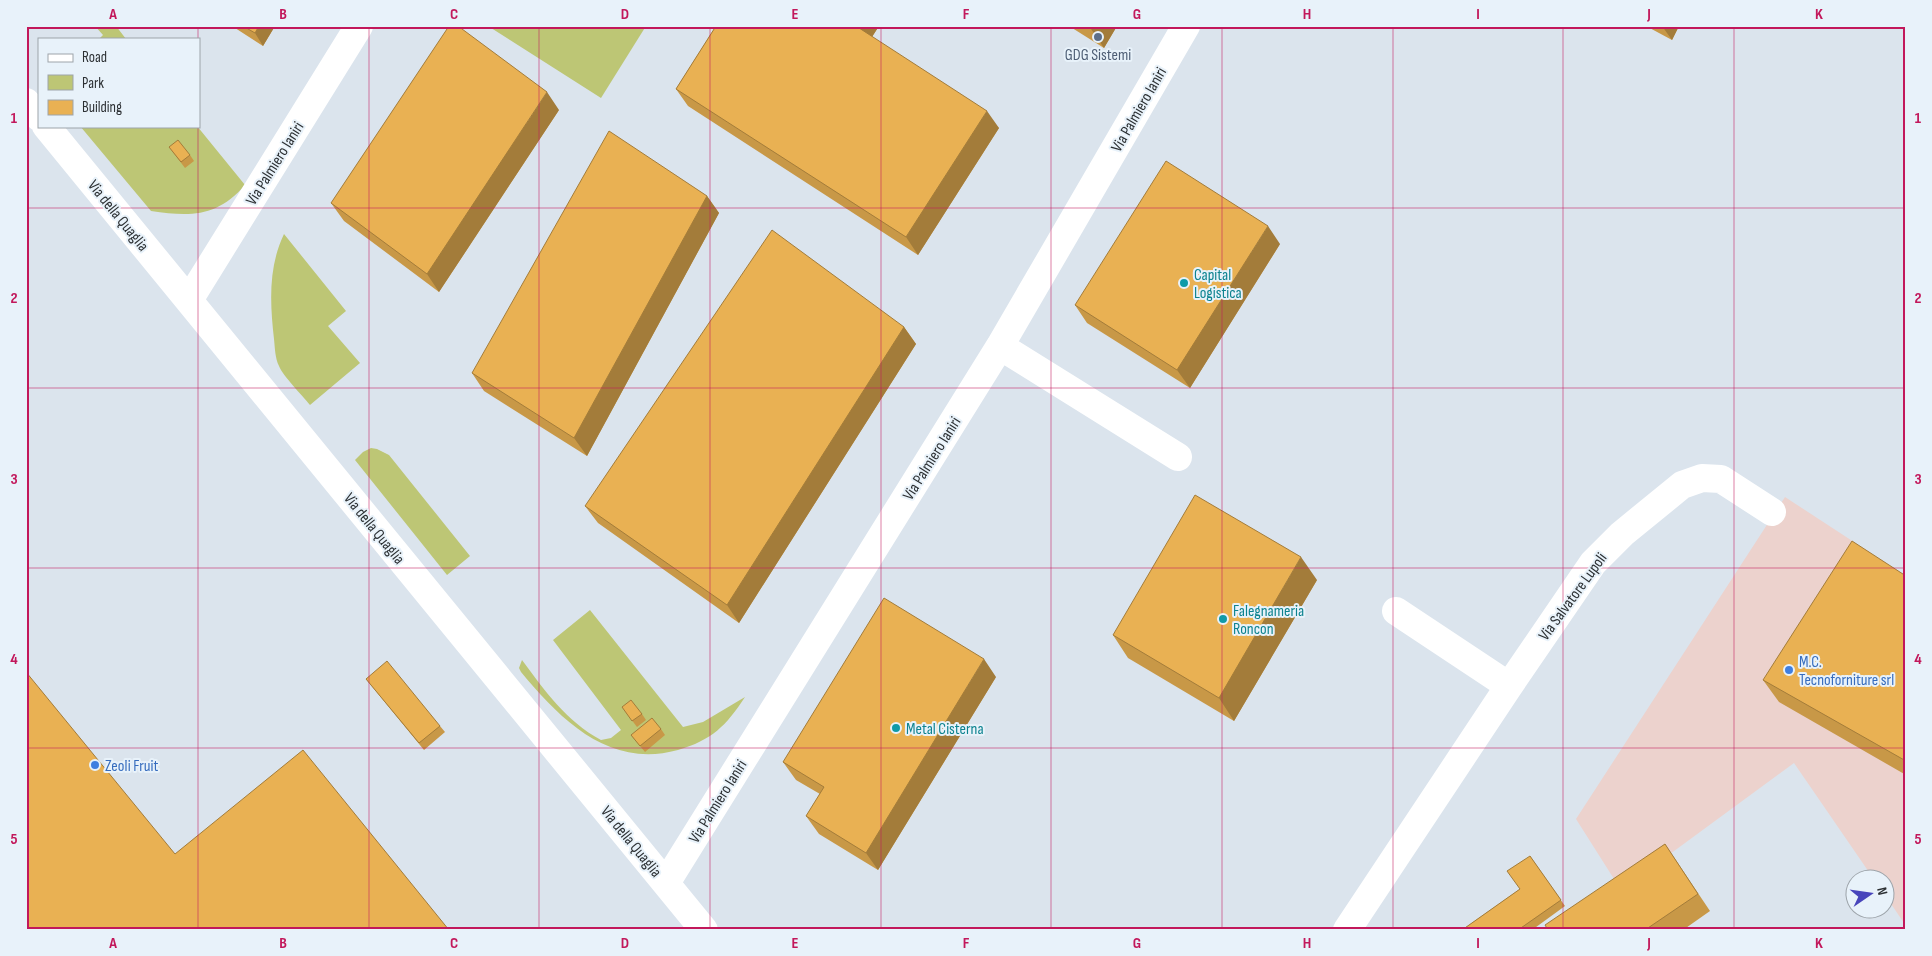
<svg xmlns="http://www.w3.org/2000/svg" width="1932" height="956" font-family="'Sofia Sans Condensed',sans-serif">
  <style>
    .commercial { fill: #ecd2cd }
    .green { fill: #bdc675 }
    .lines { fill: none; stroke-linecap: round; stroke-linejoin: round }
    .street { stroke: #fff; stroke-width: 28 }
    .wall { fill: #c89847 }
    .shaded-wall { fill: #a37c3a }
    .building { fill: #e9b153; stroke: #a37c3a }
    .grid { fill: none; stroke: #c2185b; stroke-width: 1; stroke-opacity: 0.55 }
    .service-dot { fill: #5c6f8a; stroke: #e8f2fa; stroke-width: 2 }
    .culture-dot { fill: #0f9aa8; stroke: #e8f2fa; stroke-width: 2 }
    .shop-dot { fill: #3f7fe0; stroke: #e8f2fa; stroke-width: 2 }
    .labels { text-anchor: middle; stroke-width: 4; stroke-linejoin: round; paint-order: stroke }
    .service-label { font-size: 16px; fill: #4e5e75; stroke: #e8f2fa }
    .street-label { font-size: 16px; fill: #2c3033; stroke: #e8f2fa }
    .culture-label { font-size: 16px; fill: #0d838f; stroke: #e8f2fa; text-anchor: start }
    .shop-label { font-size: 16px; fill: #366cbe; stroke: #e8f2fa; text-anchor: start }
    .neatline { fill: none; stroke: #c2185b; stroke-width: 2 }
    .grid-label { font-size: 16px; text-anchor: middle; font-weight: bold; fill: #c2185b }
  </style>
  <rect width="100%" height="100%" fill="#dbe4ed"/>
  <!-- commercial -->
  <path class="commercial" d="M1785,497L1906,576V926L1885,895L1884,878H1873L1794,763L1621,890L1576,819Z"/>
  <!-- green -->
  <path class="green" d="M95,26H116L126,39H99L103,35Z
    M488,26H646L601,98Z
    M80,126H197L245,185C217,217 191,217 151,211Z
    M284,234L346,311L328,326L360,363L310,405C302,395 283,376 279,366C275,358 275,348 274,339C270,304 268,267 284,234Z
    M371,448L377,449L389,455L470,556L447,575L355,460L363,452Z
    M590,610L683,727L703,722L745,697C726,726 712,740 678,750C609,769 561,720 521,672L519,668L522,660C545,691 566,721 601,740L611,738L621,730L553,640Z"/>
  <g class="lines">
    <!-- street -->
    <path class="street" d="M26,102L39,117
      M46,126L704,930
      M189,300L359,26
      M1000,346L1178,457
      M1509,686L1593,563L1622,534L1682,485L1702,478L1721,479L1772,512
      M666,883L1000,346L1186,26
      M1347,930L1509,686L1396,611"/>
  </g>
  <!-- wall -->
  <path class="wall" d="M232,26H275L263,46Z
    M716,26H879L872,37L999,128L918,255L688,106L676,89Z
    M1069,26H1117L1104,48Z
    M1646,26H1679L1672,40Z
    M559,110L439,292L344,221L331,203Z
    M169,147L190,155L194,161L185,168Z
    M707,196L719,213L587,456L484,391L472,373Z
    M1280,244L1190,388L1087,323L1075,305Z
    M904,327L916,344L739,623L598,523L585,506Z
    M1906,576V775L1779,702L1763,680Z
    M1317,580L1234,721L1128,658L1113,635Z
    M996,677L878,870L819,834L806,816L820,794L796,780L783,762Z
    M366,679L440,726L445,732L424,750Z
    M622,707L642,714L646,720L637,727Z
    M661,729L665,735L645,752L631,735Z
    M1665,844L1710,911L1683,930H1548Z
    M1530,856L1565,906L1532,930H1462L1520,889Z"/>
  <!-- shaded-wall -->
  <path class="shaded-wall" d="M259,26H275L263,46L255,33Z
    M856,26H879L868,43Z
    M1089,26H1117L1104,48Z
    M1662,26H1679L1672,40Z
    M547,92L559,110L439,292L427,274Z
    M987,111L999,128L918,255L906,237Z
    M707,196L719,213L587,456L574,438Z
    M1268,226L1280,244L1190,388L1177,370Z
    M904,327L916,344L739,623L727,605Z
    M1301,557L1317,580L1234,721L1219,698Z
    M984,659L996,677L878,870L866,853Z"/>
  <!-- building -->
  <path class="building" d="M243,26H259L255,33Z
    M449,26H458L547,92L427,274L331,203Z
    M716,26H856L987,111L906,237L676,89Z
    M609,131L707,196L574,438L472,373Z
    M178,140L190,155L181,162L169,147Z
    M1166,161L1268,226L1177,370L1075,305Z
    M772,230L904,327L727,605L585,506Z
    M1195,495L1301,557L1219,698L1113,635Z
    M1852,541L1906,576V761L1763,680Z
    M884,598L984,659L866,853L806,816L824,787L783,762Z
    M387,661L440,726L419,743L366,679Z
    M26,672L175,854L303,750L449,930H26Z
    M631,700L642,714L632,721L622,707Z
    M652,718L661,729L640,746L631,735Z
    M1665,844L1698,894L1645,930H1548L1545,925Z
    M1530,856L1561,900L1518,930H1462L1520,889L1507,871Z"/>
  <!-- grid -->
  <path class="grid" d="M198,26V39M369,26V930M539,26V930M710,26V930M881,26V930M1051,26V930M1222,26V930M1393,26V930M1563,26V930M1734,26V930M198,126V930M26,208H1906M26,388H1906M26,568H1906M26,748H1906"/>
  <!-- markers -->
  <circle class="service-dot" cx="1098" cy="37" r="5"/>
  <g class="culture-dot">
    <circle cx="1184" cy="283" r="5"/>
    <circle cx="1223" cy="619" r="5"/>
    <circle cx="896" cy="728" r="5"/>
  </g>
  <g class="shop-dot">
    <circle cx="1789" cy="670" r="5"/>
    <circle cx="95" cy="765" r="5"/>
  </g>
  <g class="labels">
    <!-- service labels -->
    <g class="service-label">
      <text x="1098" y="60">GDG Sistemi</text>
    </g>
    <!-- street labels -->
    <g class="street-label">
      <text transform="translate(1138 109) rotate(-60)" y="6">Via Palmiero Ianiri</text>
      <text transform="translate(274 163) rotate(-58)" y="6">Via Palmiero Ianiri</text>
      <text transform="translate(119 215) rotate(51)" y="6">Via della Quaglia</text>
      <text transform="translate(931 458) rotate(-58)" y="6">Via Palmiero Ianiri</text>
      <text transform="translate(375 528) rotate(51)" y="6">Via della Quaglia</text>
      <text transform="translate(1572 596) rotate(-54)" y="6">Via Salvatore Lupoli</text>
      <text transform="translate(717 801) rotate(-58)" y="6">Via Palmiero Ianiri</text>
      <text transform="translate(632 841) rotate(51)" y="6">Via della Quaglia</text>
    </g>
    <!-- culture labels -->
    <g class="culture-label">
      <text x="1194" y="280">Capital<tspan x="1194" dy="18">Logistica</tspan></text>
      <text x="1233" y="616">Falegnameria<tspan x="1233" dy="18">Roncon</tspan></text>
      <text x="906" y="734">Metal Cisterna</text>
    </g>
    <!-- shop labels -->
    <g class="shop-label">
      <text x="1799" y="667">M.C.<tspan x="1799" dy="18">Tecnoforniture srl</tspan></text>
      <text x="105" y="771">Zeoli Fruit</text>
    </g>
  </g>
  <!-- border -->
  <rect width="1932" height="956" fill="none" stroke="#e8f2fa" stroke-width="55"/>
  <!-- legend -->
  <rect x="38" y="38" width="162" height="90" fill="#e8f2fa" stroke="#9da4aa"/>
  <rect x="48" y="54" width="25" height="8" fill="#ffffff" stroke="#9da4aa"/>
  <text x="82" y="62" font-size="15" fill="#2c3033">Road</text>
  <rect x="48" y="75" width="25" height="15" fill="#bdc675" stroke="#9da4aa"/>
  <text x="82" y="88" font-size="15" fill="#2c3033">Park</text>
  <rect x="48" y="100" width="25" height="15" fill="#e9b153" stroke="#9da4aa"/>
  <text x="82" y="112" font-size="15" fill="#2c3033">Building</text>
  <!-- north arrow -->
  <g transform="translate(1870 894) rotate(77)"><circle r="24" fill="#e8f2fa" stroke="#9da4aa"/>
  <path d="M0-4L9 19L0 12L-9 19Z" fill="#4845bb"/>
  <text y="-8" font-size="14" font-weight="bold" text-anchor="middle" fill="#2c3033">N</text>
  </g>
  <rect x="28" y="28" width="1876" height="900" class="neatline"/>
  <g class="grid-label">
    <text x="113" y="19">A</text>
    <text x="283" y="19">B</text>
    <text x="454" y="19">C</text>
    <text x="625" y="19">D</text>
    <text x="795" y="19">E</text>
    <text x="966" y="19">F</text>
    <text x="1137" y="19">G</text>
    <text x="1307" y="19">H</text>
    <text x="1478" y="19">I</text>
    <text x="1649" y="19">J</text>
    <text x="1819" y="19">K</text>
    <text x="14" y="123">1</text>
    <text x="1918" y="123">1</text>
    <text x="14" y="303">2</text>
    <text x="1918" y="303">2</text>
    <text x="14" y="484">3</text>
    <text x="1918" y="484">3</text>
    <text x="14" y="664">4</text>
    <text x="1918" y="664">4</text>
    <text x="14" y="844">5</text>
    <text x="1918" y="844">5</text>
    <text x="113" y="948">A</text>
    <text x="283" y="948">B</text>
    <text x="454" y="948">C</text>
    <text x="625" y="948">D</text>
    <text x="795" y="948">E</text>
    <text x="966" y="948">F</text>
    <text x="1137" y="948">G</text>
    <text x="1307" y="948">H</text>
    <text x="1478" y="948">I</text>
    <text x="1649" y="948">J</text>
    <text x="1819" y="948">K</text>
  </g>
</svg>
